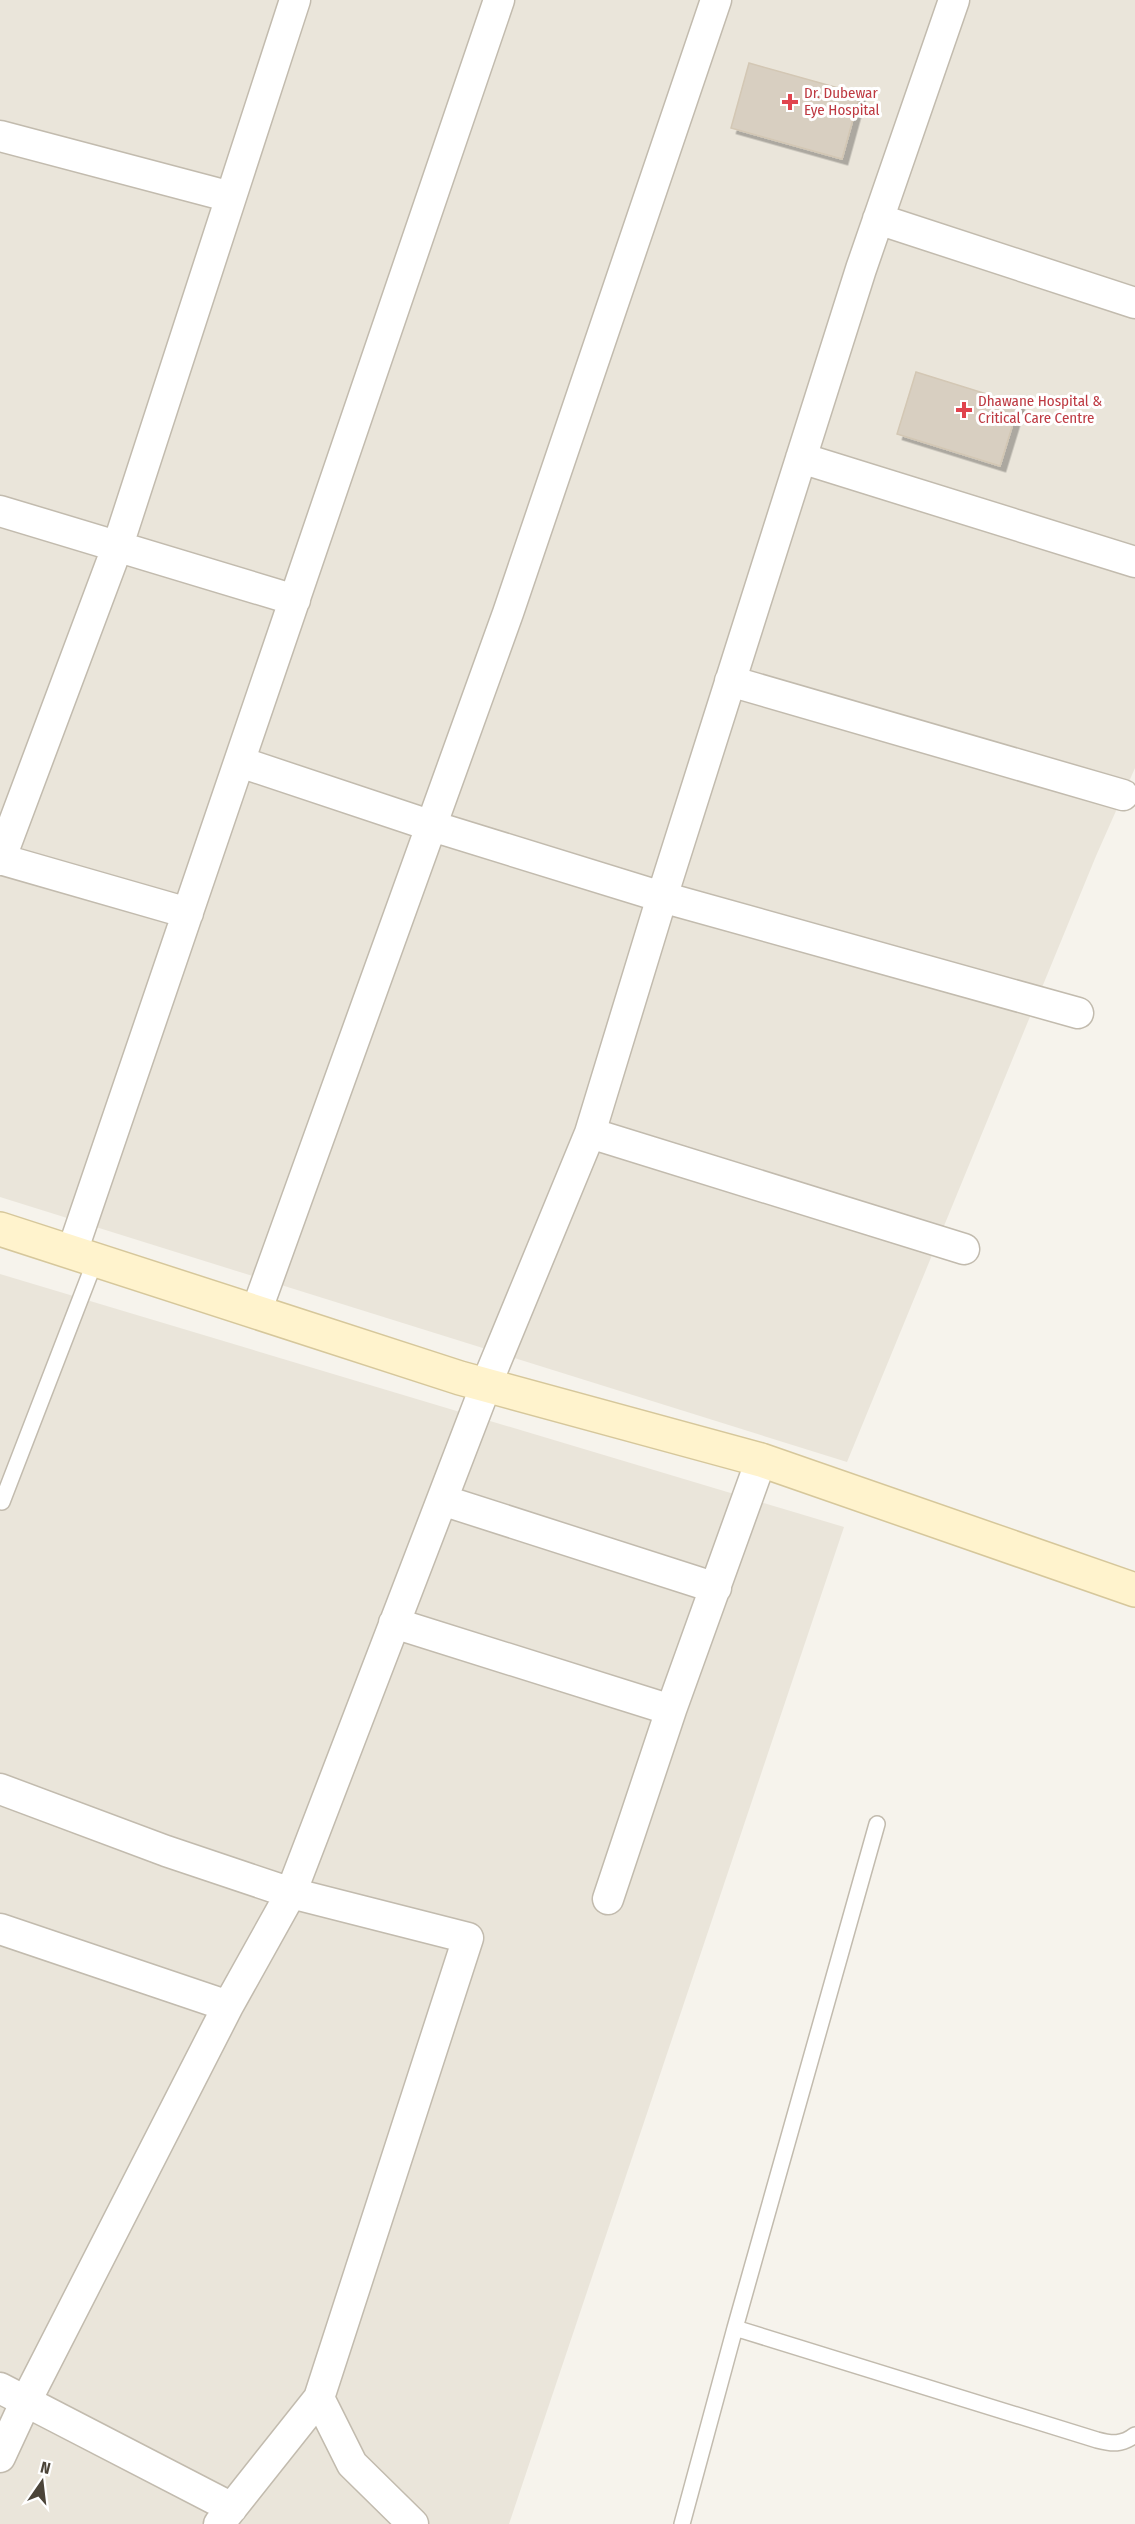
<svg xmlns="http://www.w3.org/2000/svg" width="1135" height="2524" font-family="'Fira Sans Condensed',sans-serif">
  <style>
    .residential { fill: #eae5da }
    .building { fill: #d8cfc1; stroke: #d3c7b4; stroke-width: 1.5; filter: url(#shadow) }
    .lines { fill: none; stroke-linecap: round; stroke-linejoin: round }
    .lane-casing { stroke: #c2bbae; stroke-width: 18 }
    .street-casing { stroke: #c2bbae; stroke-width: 33 }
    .secondary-casing { stroke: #d6c79b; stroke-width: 36 }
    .lane { stroke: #fff; stroke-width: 15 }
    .street { stroke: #fff; stroke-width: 30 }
    .secondary { stroke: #fff3cd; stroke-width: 33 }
    .health-dot { fill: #e0444e; stroke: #fff; stroke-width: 2 }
    .labels { text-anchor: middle; stroke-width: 6; stroke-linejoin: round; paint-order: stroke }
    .health-label { font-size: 15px; fill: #be3a42; stroke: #fff; text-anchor: start }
  </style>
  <defs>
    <filter id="shadow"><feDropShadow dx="5.5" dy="5.5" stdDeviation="0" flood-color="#0004"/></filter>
  </defs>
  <rect width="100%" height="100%" fill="#f6f3ec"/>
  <!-- residential -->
  <path class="residential" d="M0,0H1135V768L1096,856L847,1462L0,1197Z
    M0,1274L844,1527L509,2524H0Z"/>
  <!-- building -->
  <path class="building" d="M749,63L860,94L842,159L731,128Z
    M916,372L1019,404L1000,466L897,434Z"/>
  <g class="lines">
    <!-- lane casing -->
    <g class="lane-casing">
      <path id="lane" d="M2,1502L95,1261
        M877,1824L735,2328L1097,2440C1112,2444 1122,2445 1135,2435
        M682,2524L735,2328"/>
    </g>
    <!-- street casing -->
    <g class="street-casing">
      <path id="street" d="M0,136L231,197
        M878,219L1135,303
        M801,458L1135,562
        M0,511L295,600
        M730,681L1123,795
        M240,762L432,826L662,897L1078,1013
        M0,859L188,913
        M0,860L118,545L295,0
        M590,1133L964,1249
        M72,1252L499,0
        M256,1312L508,613L716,0
        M442,1500L716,1588
        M394,1623L671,1710
        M0,1789L166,1851L291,1893L228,2006L26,2401L0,2457
        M608,1899L671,1710L761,1460
        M0,1929L228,2006
        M0,2388L232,2508
        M319,2398L352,2464L413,2524
        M219,2524L319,2398L468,1938L291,1893L486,1385L590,1133L662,897L861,269L954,0"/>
    </g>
    <!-- secondary casing -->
    <g class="secondary-casing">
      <path id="secondary" d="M0,1229L460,1378L761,1460L1135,1590"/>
    </g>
    <!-- lane -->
    <use href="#lane" class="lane"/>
    <!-- street -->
    <use href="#street" class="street"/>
    <!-- secondary -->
    <use href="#secondary" class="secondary"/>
  </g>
  <!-- markers -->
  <g class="health-dot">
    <path d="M787 93h6v6h6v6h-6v6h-6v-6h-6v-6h6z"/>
    <path d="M961 401h6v6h6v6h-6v6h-6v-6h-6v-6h6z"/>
  </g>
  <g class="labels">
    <!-- health labels -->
    <g class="health-label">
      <text x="804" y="98">Dr. Dubewar<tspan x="804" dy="17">Eye Hospital</tspan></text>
      <text x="978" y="406">Dhawane Hospital &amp;<tspan x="978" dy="17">Critical Care Centre</tspan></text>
    </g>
  </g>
  <!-- north arrow -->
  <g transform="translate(42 2482) rotate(14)" stroke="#ffffff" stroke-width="4.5" paint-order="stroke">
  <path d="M0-4.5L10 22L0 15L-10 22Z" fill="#4b4439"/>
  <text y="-9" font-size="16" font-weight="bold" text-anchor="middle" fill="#4b4439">N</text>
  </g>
</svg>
